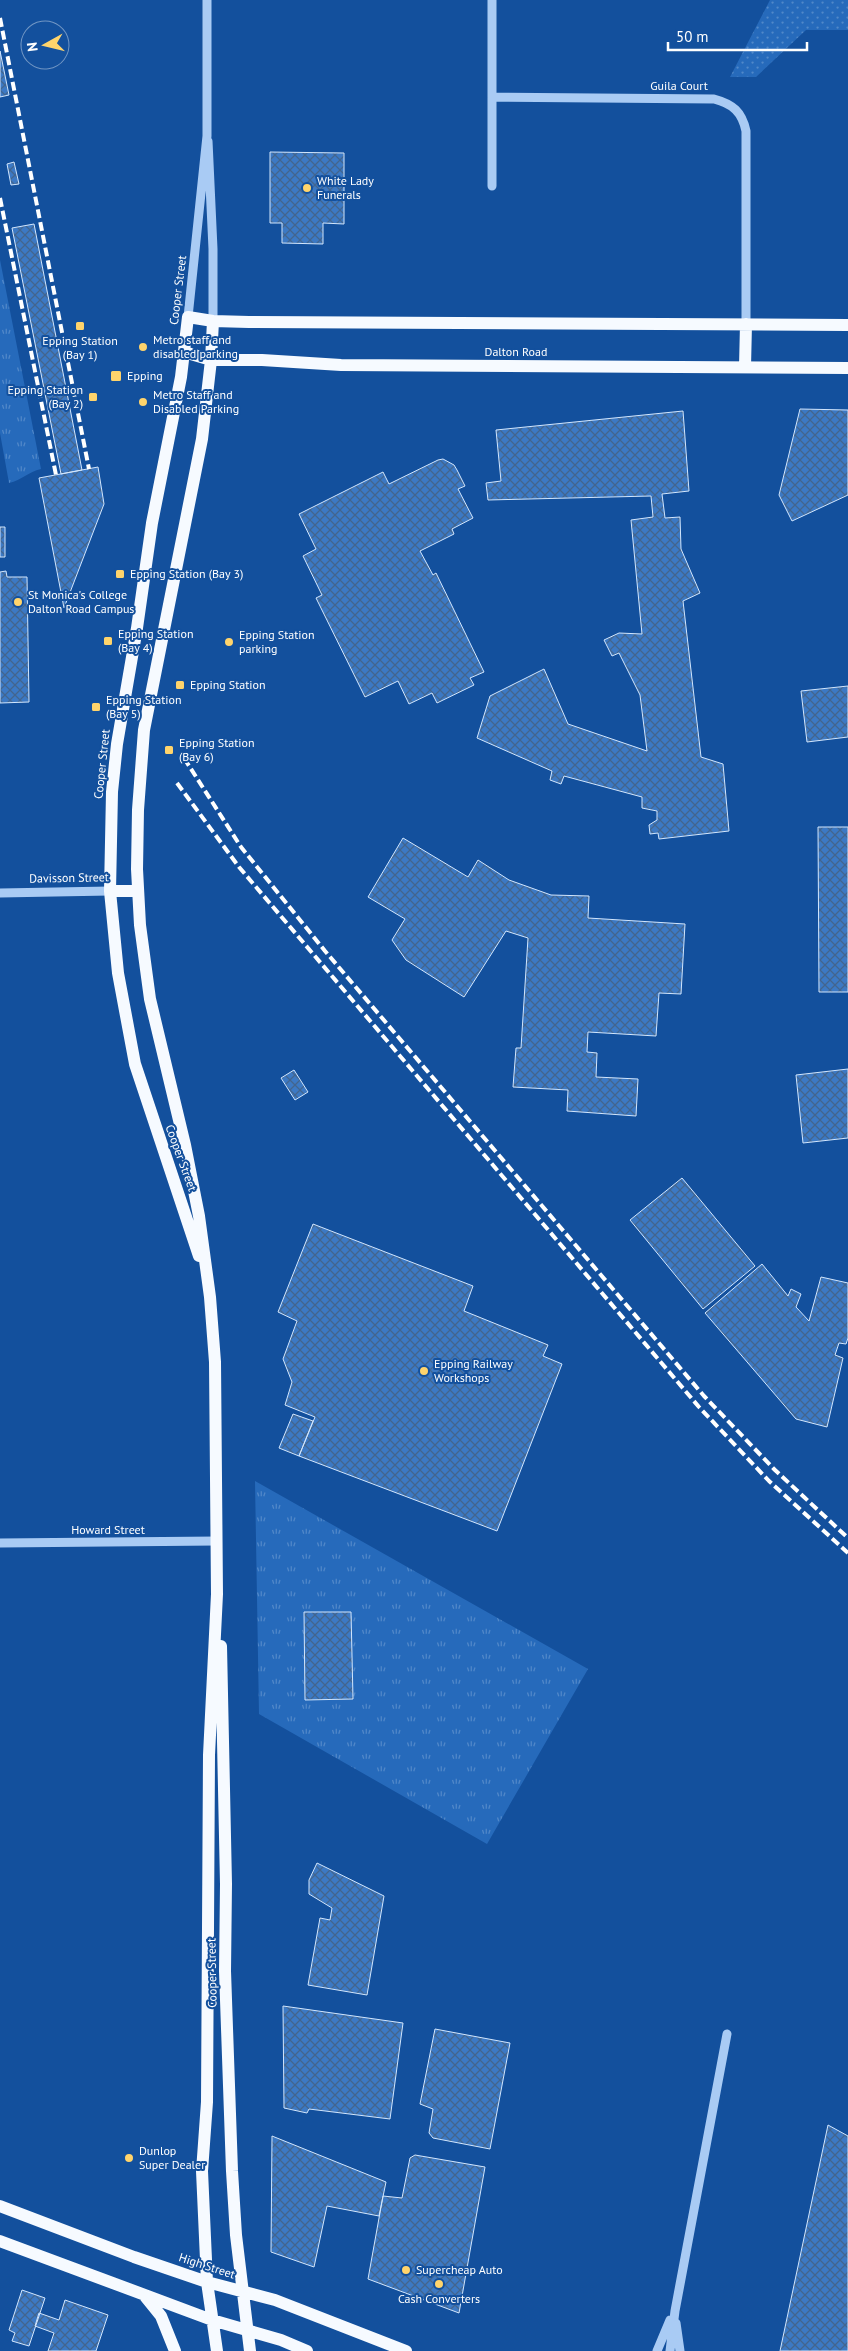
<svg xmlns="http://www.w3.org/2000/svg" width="848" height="2351" font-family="'PT Sans',sans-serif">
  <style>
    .grass { fill: url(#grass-tufts) }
    .park { fill: url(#park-dots) }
    .building { fill: url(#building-cross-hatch); stroke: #d2e6fd }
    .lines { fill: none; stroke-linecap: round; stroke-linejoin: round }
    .minor { stroke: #a9cbf4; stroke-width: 9 }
    .major { stroke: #f6faff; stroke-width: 12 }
    .rail { stroke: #fff; stroke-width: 4; stroke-dasharray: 9 4; stroke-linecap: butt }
    .poi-dot { fill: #ffd46c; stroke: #13509d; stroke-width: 2 }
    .labels { text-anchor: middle; stroke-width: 4; stroke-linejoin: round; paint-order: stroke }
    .street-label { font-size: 12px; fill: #fff; stroke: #13509d }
    .poi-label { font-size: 12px; fill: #fff; stroke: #13509d; text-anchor: start }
  </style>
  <defs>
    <pattern id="grass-tufts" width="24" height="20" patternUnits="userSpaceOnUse" patternTransform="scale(1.25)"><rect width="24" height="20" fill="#266abb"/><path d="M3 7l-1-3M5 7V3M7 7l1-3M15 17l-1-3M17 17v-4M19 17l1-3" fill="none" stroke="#5188c9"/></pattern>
    <pattern id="park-dots" width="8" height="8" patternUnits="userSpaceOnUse" patternTransform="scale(1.25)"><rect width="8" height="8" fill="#266abb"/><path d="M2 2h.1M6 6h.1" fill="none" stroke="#5188c9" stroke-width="1.8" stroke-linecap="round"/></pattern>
    <pattern id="building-cross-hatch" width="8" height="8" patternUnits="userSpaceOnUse" patternTransform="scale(1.25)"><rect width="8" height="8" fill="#3c79c4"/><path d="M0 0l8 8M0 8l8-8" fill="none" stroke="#43658e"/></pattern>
  </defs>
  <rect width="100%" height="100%" fill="#13509d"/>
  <!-- grass -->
  <path class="grass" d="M0,260L41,469C28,472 22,480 9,483L0,433Z
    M255,1481L588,1669L487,1844L259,1714Z"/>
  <!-- park -->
  <path class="park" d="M770,0H848V30H806L756,77H730Z"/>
  <!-- building -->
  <path class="building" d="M0,51L9,95L0,97Z
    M270,152L344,153V224L323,223V244L282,243V223H270Z
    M14,162L19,184L11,185L7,164Z
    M34,224L82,470L61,474L12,228Z
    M800,409L848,410V495L792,521L779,495Z
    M683,411L689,491L662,494L665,518L680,517L681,549L700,593L683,601L701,757L723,764L729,831L659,839L658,833L650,834L649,825L657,820V811L642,808V797L564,776L561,784L550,780L552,771L477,738L490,696L544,669L568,724L647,751L640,695L619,653L612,656L604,640L619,633L642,634L631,520L653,517L651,496L488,500L486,483L501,481L496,430Z
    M443,459L454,465L457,470L465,486L458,489L473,518L452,529L454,534L420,551L433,575L436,573L484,672L470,678L474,685L437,703L432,693L409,704L398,681L365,697L316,598L322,595L303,556L316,549L299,514L383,472L389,484L438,460Z
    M98,467L104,504L64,608L39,478Z
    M0,527H5V557H0Z
    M6,571L7,577H27L29,702L0,703V572Z
    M848,686V737L807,742L801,691Z
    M818,827H848V992H819Z
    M403,838L468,877L478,860L509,880L551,895L589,896L588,918L685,924L681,994L659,993L656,1036L588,1032L587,1052L597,1053L596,1077L638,1079L636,1116L567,1111L568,1090L513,1087L516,1048H521L528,938L506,931L464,997L406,960L392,940L405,919L368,897Z
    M848,1069V1138L803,1143L796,1075Z
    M294,1070L308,1092L295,1100L281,1078Z
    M682,1178L755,1266L703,1309L630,1220Z
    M313,1224L473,1286L464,1311L548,1345L543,1356L562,1364L497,1531L299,1456L315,1417L285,1405L292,1382L283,1359L297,1321L278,1312Z
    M762,1264L788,1296L791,1289L801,1294L796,1307L809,1321L821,1277L848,1283V1338L846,1344L839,1343L835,1355L843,1358L827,1427L796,1419L705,1313Z
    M293,1414L313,1421L299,1456L279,1448Z
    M304,1612H351L353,1699L305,1700Z
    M317,1863L384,1896L367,1995L308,1985L320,1918L330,1920L332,1908L309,1894V1880Z
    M283,2006L403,2023L390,2119L309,2109L307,2113L284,2108Z
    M435,2029L510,2043L490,2149L433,2138L429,2133L433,2109L420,2104Z
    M828,2125L848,2136V2351H780Z
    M272,2136L386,2182L379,2216L327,2206L314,2267L271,2252Z
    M415,2155L485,2167L459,2313L368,2279L383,2196L402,2198L410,2158Z
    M22,2290L45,2298L29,2346L12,2341L15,2333L9,2330Z
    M65,2300L108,2315L96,2351H48L54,2333L35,2326L39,2313L59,2320Z"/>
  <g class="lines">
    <!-- minor -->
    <path class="minor" d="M492,97L714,99C733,104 742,112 746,131V324
      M208,141L213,249V321
      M492,186V0
      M188,317L207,136V0
      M0,893L110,891
      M0,1543L217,1541
      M676,2323L680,2351
      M657,2351L670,2320
      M670,2351L675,2311L727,2034"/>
    <!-- major -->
    <path class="major" d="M213,321L211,360L202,439L144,730L138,810L137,869L140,925L150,999L185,1145L199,1216L210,1297L215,1362L217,1594L209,1755L207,2102L202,2171L207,2282L217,2351
      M184,352L211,360H262L341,365L848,368
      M745,367L746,324
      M110,891H138
      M199,1256L135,1064L118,973L110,891L112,792L117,744L137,628L152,523L181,377L188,317L213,321L249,322L848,325
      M221,1646L226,1884L225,1971L232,2171L236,2235L250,2351
      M0,2206L134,2257L207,2282L275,2300L406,2351
      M0,2241L212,2320L281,2340L307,2351
      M144,2295L161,2316L175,2351"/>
    <!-- rail -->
    <path class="rail" d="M0,18L89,469
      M0,198L56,475
      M184,758L241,847L325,951L704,1396L775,1470L848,1538
      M177,783L239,867L699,1407L769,1481L848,1553"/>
  </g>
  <!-- markers -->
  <g class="poi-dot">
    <circle cx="307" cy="188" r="5"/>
    <rect x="75" y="321" width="10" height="10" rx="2.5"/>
    <circle cx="143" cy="347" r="5"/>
    <rect x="110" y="370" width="12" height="12" rx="2.5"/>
    <rect x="88" y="392" width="10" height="10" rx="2.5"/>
    <circle cx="143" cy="402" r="5"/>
    <rect x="115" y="569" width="10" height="10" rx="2.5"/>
    <circle cx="18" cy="602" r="5"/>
    <rect x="103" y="636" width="10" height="10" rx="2.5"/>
    <circle cx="229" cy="642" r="5"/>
    <rect x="175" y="680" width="10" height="10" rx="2.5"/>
    <rect x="91" y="702" width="10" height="10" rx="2.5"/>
    <rect x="164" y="745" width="10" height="10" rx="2.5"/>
    <circle cx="424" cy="1371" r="5"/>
    <circle cx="129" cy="2158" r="5"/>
    <circle cx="406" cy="2270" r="5"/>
    <circle cx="439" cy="2284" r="5"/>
  </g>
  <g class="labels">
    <!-- street labels -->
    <g class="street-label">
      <text x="679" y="90">Guila Court</text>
      <text transform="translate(178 290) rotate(-83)" y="4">Cooper Street</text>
      <text x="516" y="356">Dalton Road</text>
      <text transform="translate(102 764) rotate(-84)" y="4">Cooper Street</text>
      <text transform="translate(69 878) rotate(-1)" y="4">Davisson Street</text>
      <text transform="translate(181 1158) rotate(70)" y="4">Cooper Street</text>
      <text x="108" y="1534">Howard Street</text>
      <text transform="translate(212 1973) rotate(-91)" y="4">Cooper Street</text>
      <text transform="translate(207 2266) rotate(18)" y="4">High Street</text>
    </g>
    <!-- poi labels -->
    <g class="poi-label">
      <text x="317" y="185">White Lady<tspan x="317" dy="14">Funerals</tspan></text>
      <text x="153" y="344">Metro staff and<tspan x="153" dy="14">disabled parking</tspan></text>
      <text x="80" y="345" text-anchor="middle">Epping Station<tspan x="80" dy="14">(Bay 1)</tspan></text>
      <text x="127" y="380">Epping</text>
      <text x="83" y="394" text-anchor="end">Epping Station<tspan x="83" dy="14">(Bay 2)</tspan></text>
      <text x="153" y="399">Metro Staff and<tspan x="153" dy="14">Disabled Parking</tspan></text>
      <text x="130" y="578">Epping Station (Bay 3)</text>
      <text x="28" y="599">St Monica's College<tspan x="28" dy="14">Dalton Road Campus</tspan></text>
      <text x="118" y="638">Epping Station<tspan x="118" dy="14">(Bay 4)</tspan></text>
      <text x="239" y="639">Epping Station<tspan x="239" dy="14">parking</tspan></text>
      <text x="190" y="689">Epping Station</text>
      <text x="106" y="704">Epping Station<tspan x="106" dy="14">(Bay 5)</tspan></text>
      <text x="179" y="747">Epping Station<tspan x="179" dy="14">(Bay 6)</tspan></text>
      <text x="434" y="1368">Epping Railway<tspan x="434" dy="14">Workshops</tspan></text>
      <text x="139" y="2155">Dunlop<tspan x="139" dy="14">Super Dealer</tspan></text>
      <text x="416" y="2274">Supercheap Auto</text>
      <text x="439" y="2303" text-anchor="middle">Cash Converters</text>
    </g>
  </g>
  <!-- north arrow -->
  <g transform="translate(45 45) rotate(262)"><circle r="24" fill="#13509d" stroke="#7196c4"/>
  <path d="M0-4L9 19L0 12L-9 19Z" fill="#ffd46c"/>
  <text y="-8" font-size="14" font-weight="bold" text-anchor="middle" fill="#ffffff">N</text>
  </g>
  <!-- scale -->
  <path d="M668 42v8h139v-8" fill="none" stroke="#ffffff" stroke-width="2.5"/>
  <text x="676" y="42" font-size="15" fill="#ffffff" stroke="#13509d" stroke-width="4" paint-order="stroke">50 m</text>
</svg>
